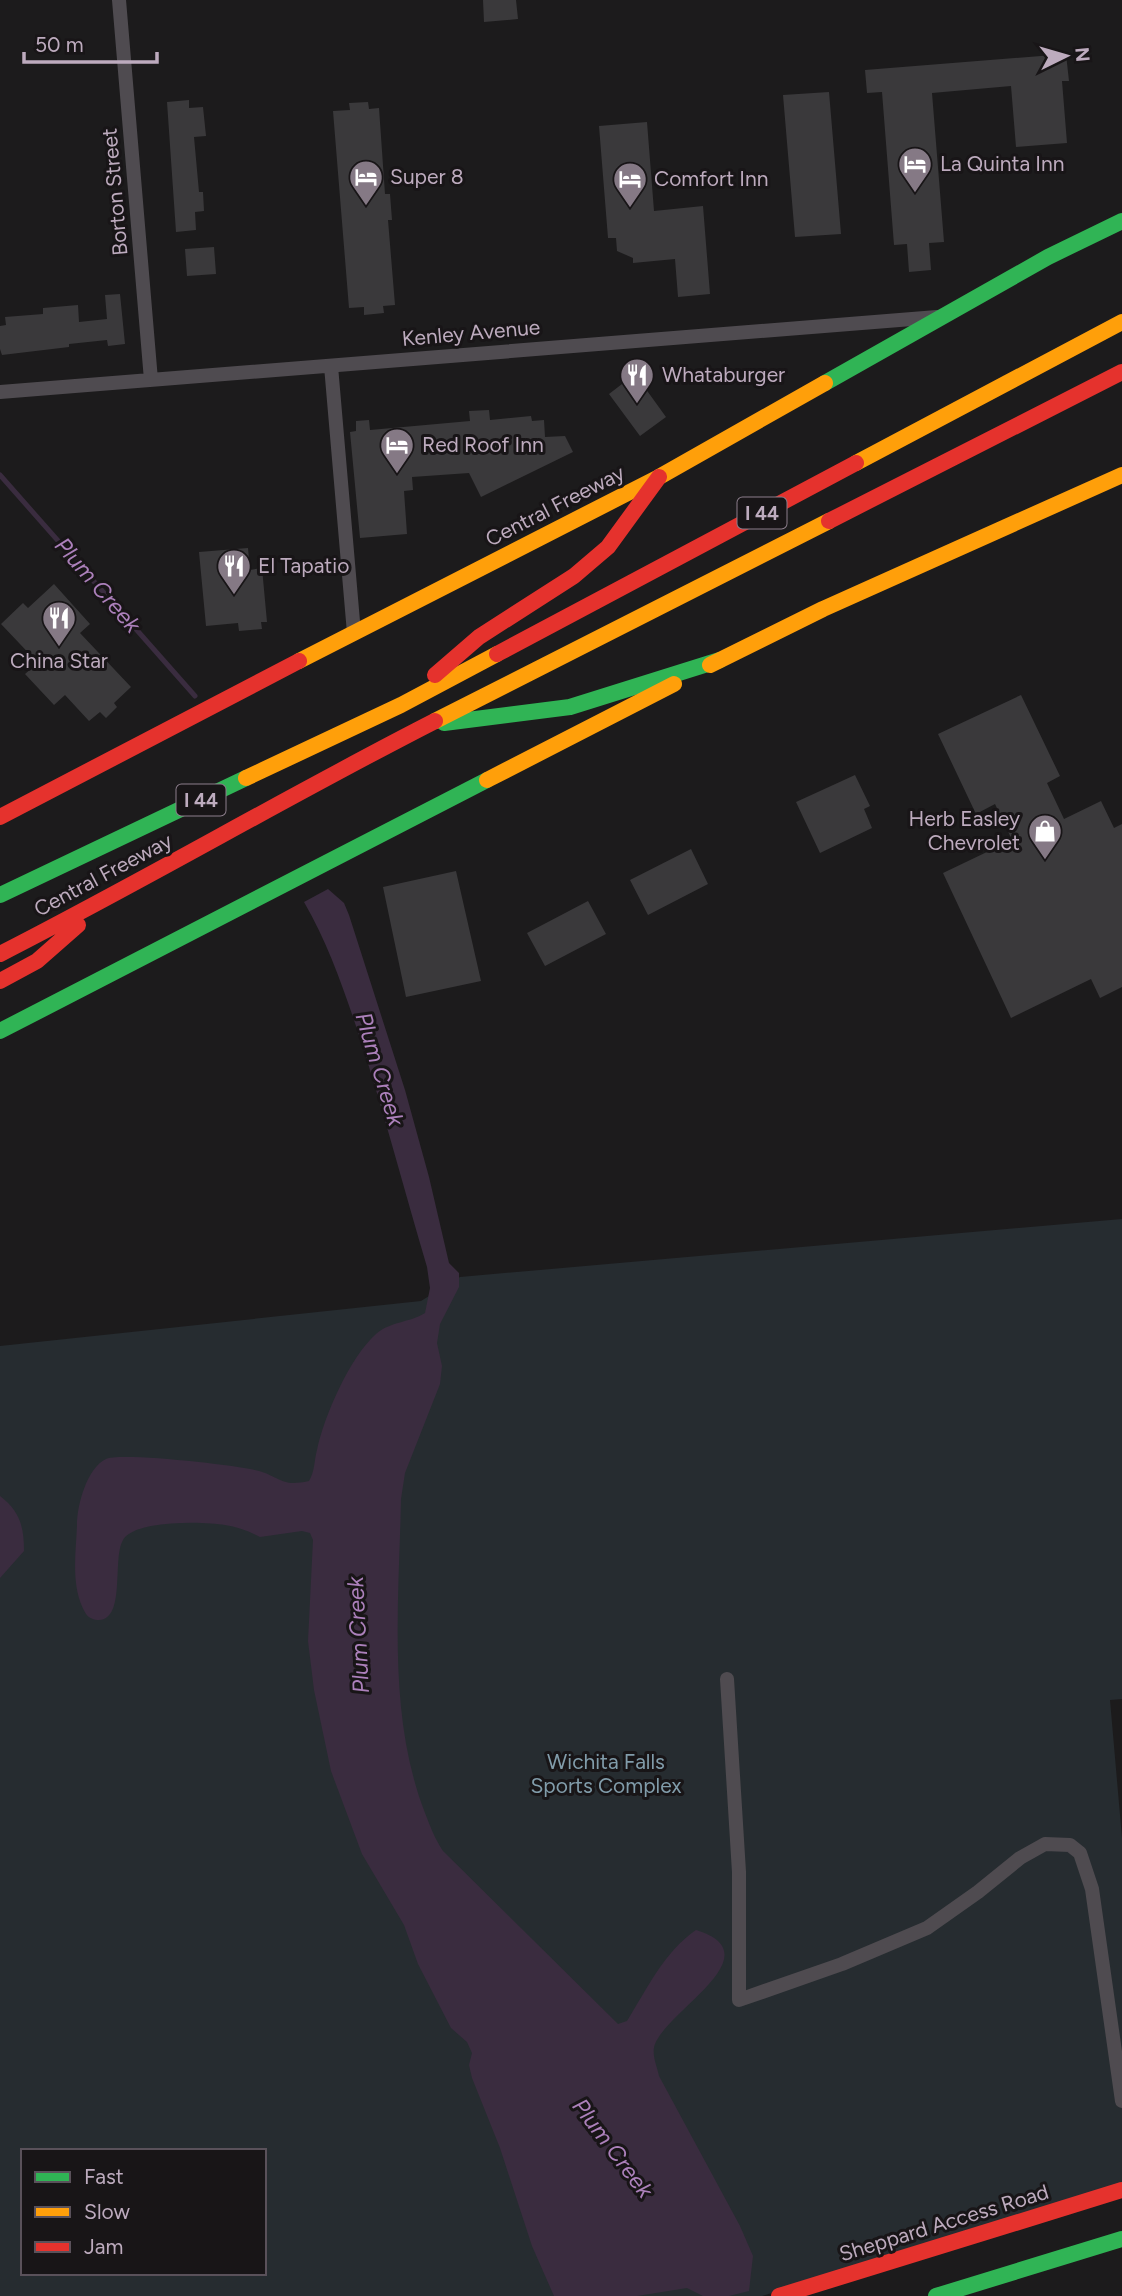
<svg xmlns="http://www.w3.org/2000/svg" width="1122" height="2296" font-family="Figtree,sans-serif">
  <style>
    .green { fill: #262c30; fill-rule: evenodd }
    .water { fill: #3a2c3f }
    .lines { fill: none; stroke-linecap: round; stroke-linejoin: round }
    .stream { stroke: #3a2c3f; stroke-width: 5 }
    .building { fill: #3a393b }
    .street { stroke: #4f4b50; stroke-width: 14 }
    .fast { stroke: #30b455; stroke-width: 16 }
    .slow { stroke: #ff9f0a; stroke-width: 16 }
    .jam { stroke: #e5322d; stroke-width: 16 }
    .labels { text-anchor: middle; stroke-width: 6; stroke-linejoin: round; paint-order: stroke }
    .shield { fill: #181517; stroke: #8c7e8c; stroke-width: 2 }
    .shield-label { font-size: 19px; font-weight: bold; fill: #bdabbe }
    .poi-label { font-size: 21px; fill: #bdabbe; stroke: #181517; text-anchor: start }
    .street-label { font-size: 21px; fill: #bdabbe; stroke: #181517 }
    .park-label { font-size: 21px; fill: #819caa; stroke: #181517 }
    .water-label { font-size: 23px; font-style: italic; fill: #ac80bb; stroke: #181517 }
  </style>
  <rect width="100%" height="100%" fill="#1c1b1c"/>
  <!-- green -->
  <path class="green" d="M1122,1219V1699L1110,1700L1122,1838V2186L762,2296H0V1346L421,1301L460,1277ZM23,2151H264V2273H23Z"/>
  <!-- water -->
  <path class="water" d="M328,889L344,903L349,915L405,1090L429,1177L449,1263L459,1273V1287L440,1324L437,1343L442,1366L440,1384L405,1473L401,1499C399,1602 387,1715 425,1813C430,1826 435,1839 443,1851L618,2024L627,2021C647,1989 664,1952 696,1930C774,1954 669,2009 655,2044C651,2054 657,2066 659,2076L740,2226L753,2256L749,2291L729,2296H703L687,2288L637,2296H554L532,2246L500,2148L472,2078L469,2065L472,2053L467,2042L451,2028L418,1964L404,1925L362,1854L331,1771L314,1690L308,1641L313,1540L310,1533L302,1531L260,1537C249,1531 237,1527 225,1525C204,1521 134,1520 123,1540C112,1559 126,1619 99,1620C94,1620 89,1618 86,1614C70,1588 76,1553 77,1525C77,1505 87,1468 106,1459C120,1452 239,1465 259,1471C282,1478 281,1487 309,1481C315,1471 314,1461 317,1450C324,1416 350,1357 376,1334C391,1321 409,1323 425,1313L430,1288L427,1267C404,1190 384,1112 359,1035C344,990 328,943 304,902Z
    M0,1496C20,1511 24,1527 24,1551L0,1578Z"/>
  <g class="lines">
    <!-- stream -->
    <path class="stream" d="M0,475L195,696"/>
  </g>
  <!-- building -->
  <path class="building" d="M483,0H516L518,19L484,22Z
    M1066,54L1069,81H1062L1067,143L1016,147L1011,86L932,93L944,242L929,243L931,270L909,272L907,244L894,245L882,92L867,93L865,70Z
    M829,92L841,234L795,237L783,95Z
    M189,100V108L203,107L206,136L194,137L199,192H203L204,211L195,212L196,230L176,232L167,102Z
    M368,102L369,109L379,108L385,194H390L392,220H388L395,305L383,306L384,313L364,315V307L349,308L333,111L350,110L349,103Z
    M647,122L654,211L703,206L710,294L678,297L675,259L633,263V258L617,251L616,238H608L599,126Z
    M214,247L216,274L187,276L185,249Z
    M120,294L125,344L108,346L107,340L69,344V347L2,355L0,349V326L6,325L5,317L43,314V308L78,305L79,322L107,319L105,295Z
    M635,374L666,417L640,436L609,394Z
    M489,410L490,420L531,416L532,421L544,420L545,437L565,436L573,452L481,497L469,473L412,477L413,490L404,491L407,534L360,538L350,432L356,431V421L369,420L370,430L470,421L469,411Z
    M248,548L250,570L262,568L267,622H261L262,629L239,631L238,623L206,626L199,552Z
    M54,584L90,624L80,633L131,687L114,703L117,707L106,718L100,712L89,721L65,695L54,705L25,674L38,663L1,624L23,603L28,608Z
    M1021,695L1060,776L1047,783L1064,819L1101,801L1114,828L1122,824V987L1100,998L1091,979L1011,1018L943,873L1012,840L995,804L976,814L938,734Z
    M855,775L870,806L864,809L872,828L820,853L796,802Z
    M691,849L708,884L648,915L630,880Z
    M456,871L481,981L406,997L383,887Z
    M588,901L606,934L545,966L527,933Z"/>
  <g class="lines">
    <!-- street -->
    <path class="street" d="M119,0L151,380
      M331,366L354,633
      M0,392L937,317
      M727,1679L739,1872V2000L842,1964L927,1928L978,1892L1020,1858L1045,1844L1070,1845L1080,1853L1092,1889L1122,2101"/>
    <!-- fast -->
    <path class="fast" d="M825,383L1048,257L1122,221
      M444,723L570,707L720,660
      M0,895L246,778
      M0,1031L487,780
      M936,2296L1122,2239"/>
    <!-- slow -->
    <path class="slow" d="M856,463L1122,322
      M299,661L659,477L825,383
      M710,665L823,609L1122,475
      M435,721L829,521
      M246,778L401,705L497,654
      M487,780L674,684"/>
    <!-- jam -->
    <path class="jam" d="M829,521L1122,372
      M497,654L856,463
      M435,675L479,637L574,576L608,547L659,477
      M0,817L299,661
      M0,954C147,879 288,796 435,721
      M0,981L37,961L78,925
      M779,2296L1122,2190"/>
  </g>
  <!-- icons -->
  <defs>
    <g id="hotel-pin" transform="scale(1.75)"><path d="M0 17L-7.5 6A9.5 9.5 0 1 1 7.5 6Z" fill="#857985" stroke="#181517"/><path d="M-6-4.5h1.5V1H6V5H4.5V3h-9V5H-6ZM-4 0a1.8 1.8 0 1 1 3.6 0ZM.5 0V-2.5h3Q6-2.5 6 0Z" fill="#fff"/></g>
    <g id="restaurant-pin" transform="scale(1.75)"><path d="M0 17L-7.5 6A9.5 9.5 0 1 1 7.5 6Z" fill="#857985" stroke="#181517"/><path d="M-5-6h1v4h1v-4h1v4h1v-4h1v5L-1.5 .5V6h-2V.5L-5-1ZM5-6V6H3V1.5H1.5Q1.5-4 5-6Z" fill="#fff"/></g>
    <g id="shop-pin" transform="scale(1.75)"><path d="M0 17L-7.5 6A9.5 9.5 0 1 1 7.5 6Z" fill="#857985" stroke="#181517"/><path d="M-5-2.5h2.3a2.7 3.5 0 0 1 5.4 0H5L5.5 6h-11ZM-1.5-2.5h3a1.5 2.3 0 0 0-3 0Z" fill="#fff"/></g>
  </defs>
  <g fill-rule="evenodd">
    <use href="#hotel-pin" x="915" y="164"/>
    <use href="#hotel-pin" x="366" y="177"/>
    <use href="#hotel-pin" x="630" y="179"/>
    <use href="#restaurant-pin" x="637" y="375"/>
    <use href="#hotel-pin" x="397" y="445"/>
    <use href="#restaurant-pin" x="234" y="566"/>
    <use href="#restaurant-pin" x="59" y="618"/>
    <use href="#shop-pin" x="1045" y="831"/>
  </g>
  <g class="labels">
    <!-- shield labels -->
    <g class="shield">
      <rect x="737.5" y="497.5" width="49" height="31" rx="5"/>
      <rect x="176.5" y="784.5" width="49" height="31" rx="5"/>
    </g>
    <g class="shield-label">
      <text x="762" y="520">I 44</text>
      <text x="201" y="807">I 44</text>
    </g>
    <!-- poi labels -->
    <g class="poi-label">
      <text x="940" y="171">La Quinta Inn</text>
      <text x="390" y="184">Super 8</text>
      <text x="654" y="186">Comfort Inn</text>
      <text x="662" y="382">Whataburger</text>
      <text x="422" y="452">Red Roof Inn</text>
      <text x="258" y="573">El Tapatio</text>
      <text x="59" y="668" text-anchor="middle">China Star</text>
      <text x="1020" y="826" text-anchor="end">Herb Easley<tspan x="1020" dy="24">Chevrolet</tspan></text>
    </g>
    <!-- street labels -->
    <g class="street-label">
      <text transform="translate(115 192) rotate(-95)" y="7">Borton Street</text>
      <text transform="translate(471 333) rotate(-5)" y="7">Kenley Avenue</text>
      <text transform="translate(555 506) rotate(-27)" y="7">Central Freeway</text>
      <text transform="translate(103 875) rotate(-28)" y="7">Central Freeway</text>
      <text transform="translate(944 2223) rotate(-17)" y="7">Sheppard Access Road</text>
    </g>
    <!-- park labels -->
    <g class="park-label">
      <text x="606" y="1769">Wichita Falls<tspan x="606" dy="24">Sports Complex</tspan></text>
    </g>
    <!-- water labels -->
    <g class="water-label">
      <text transform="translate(98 585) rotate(49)" y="8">Plum Creek</text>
      <text transform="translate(380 1069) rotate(73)" y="8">Plum Creek</text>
      <text transform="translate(358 1635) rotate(-93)" y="8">Plum Creek</text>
      <text transform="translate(613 2148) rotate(53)" y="8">Plum Creek</text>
    </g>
  </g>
  <!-- legend -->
  <rect x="21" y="2149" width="245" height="126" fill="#181517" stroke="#5a515a" stroke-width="2"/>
  <rect x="35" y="2172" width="35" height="10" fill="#30b455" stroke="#5a515a" stroke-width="2"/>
  <text x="84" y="2184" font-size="21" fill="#bdabbe">Fast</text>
  <rect x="35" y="2207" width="35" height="10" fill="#ff9f0a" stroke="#5a515a" stroke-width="2"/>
  <text x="84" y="2219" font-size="21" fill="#bdabbe">Slow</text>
  <rect x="35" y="2242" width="35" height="10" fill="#e5322d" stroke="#5a515a" stroke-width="2"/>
  <text x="84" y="2254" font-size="21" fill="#bdabbe">Jam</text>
  <!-- north arrow -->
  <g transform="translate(1066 56) rotate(85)" stroke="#181517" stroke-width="5" paint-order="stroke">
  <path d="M0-5L12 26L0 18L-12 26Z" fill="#bdabbe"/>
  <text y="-10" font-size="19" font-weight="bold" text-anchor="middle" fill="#bdabbe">N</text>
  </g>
  <!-- scale -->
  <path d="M24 52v10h133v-10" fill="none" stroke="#bdabbe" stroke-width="3.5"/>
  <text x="35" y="52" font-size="21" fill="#bdabbe" stroke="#181517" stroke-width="5" paint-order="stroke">50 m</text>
</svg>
